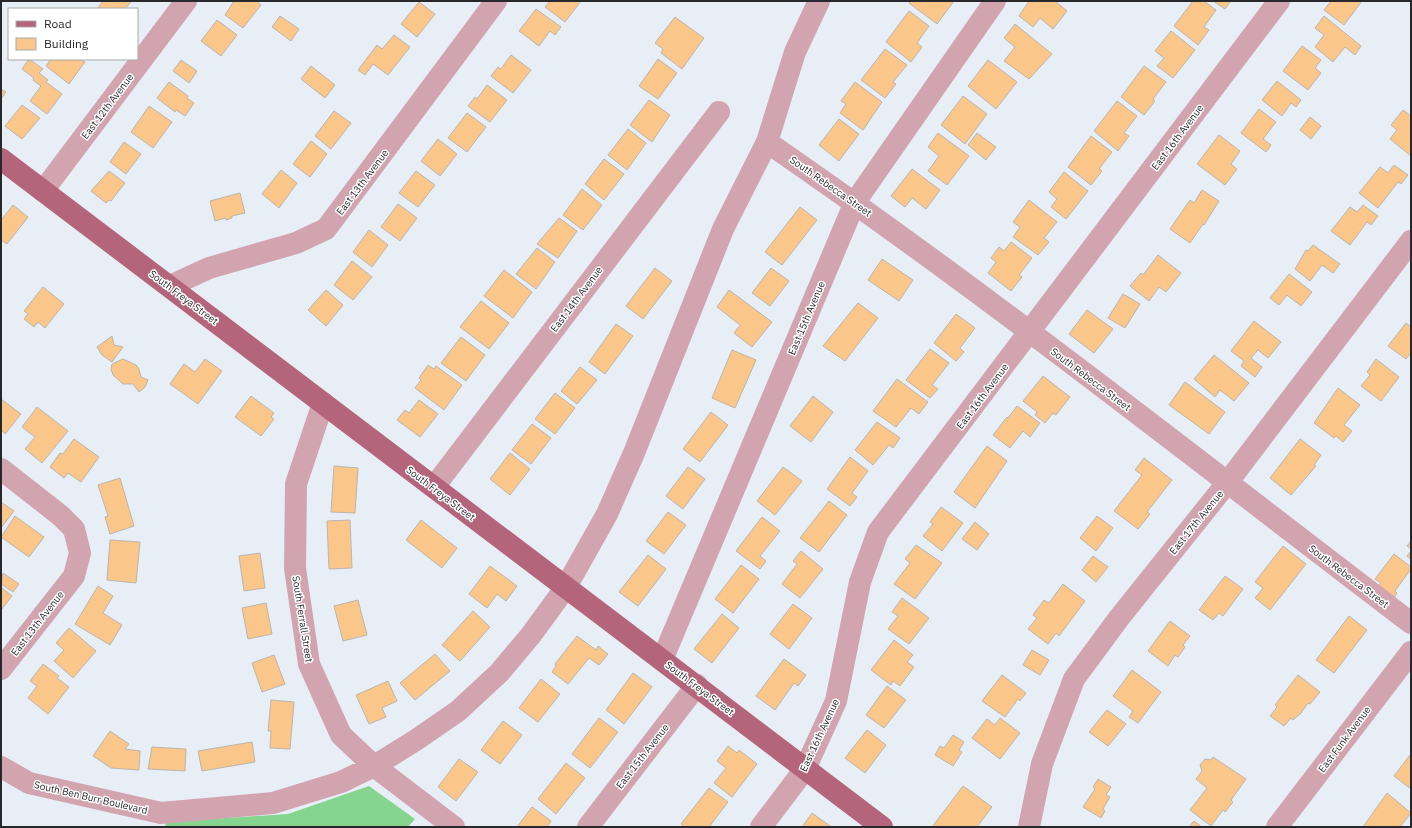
<svg xmlns="http://www.w3.org/2000/svg" width="1412" height="828" font-family="'IBM Plex Sans',sans-serif">
  <style>
    .forest { fill: #85d490 }
    .building { fill: #fbc689; stroke: #bbb5ae }
    .lines { fill: none; stroke-linecap: round; stroke-linejoin: round }
    .minor { stroke: #d2a4af; stroke-width: 22 }
    .major { stroke: #b4657b; stroke-width: 22 }
    .labels { text-anchor: middle; stroke-width: 3; stroke-linejoin: round; paint-order: stroke }
    .street-label { font-size: 10px; fill: #26282b; stroke: #fff }
  </style>
  <rect width="100%" height="100%" fill="#e7eef5"/>
  <!-- forest -->
  <path class="forest" d="M369,786L415,819L408,827H165L166,822L288,814Z"/>
  <!-- building -->
  <path class="building" d="M103,1H130L131,2L125,9H97Z
    M234,1H256L261,5L243,28L225,15Z
    M550,1H581L565,22L545,7Z
    M910,1H954L937,24L909,3Z
    M1029,1H1055L1067,11L1053,29L1040,18L1033,27L1019,16Z
    M1193,1H1204L1216,10L1204,27L1209,30L1198,45L1174,26Z
    M1213,1H1231L1225,9Z
    M1331,1H1362L1344,25L1324,10Z
    M419,2L435,14L417,37L401,24Z
    M536,9L561,27L555,35L550,31L539,46L519,31Z
    M909,11L929,26L917,43L922,47L911,62L886,42Z
    M280,16L299,29L291,41L272,27Z
    M1324,16L1361,46L1355,55L1345,47L1333,62L1315,47L1324,35L1315,28Z
    M675,17L704,38L682,69L661,53L663,49L655,43Z
    M217,20L237,35L221,56L201,41Z
    M1015,24L1052,54L1029,79L1004,61L1015,47L1004,38Z
    M1171,31L1195,50L1173,78L1157,66L1164,58L1155,51Z
    M394,35L410,47L388,75L373,64L365,75L358,70L377,45L382,49Z
    M1302,46L1321,60L1315,68L1321,73L1308,90L1283,71Z
    M885,49L907,65L893,82L896,84L885,98L861,80Z
    M511,55L531,70L513,93L491,76L498,67L501,69Z
    M29,59L43,69L39,73L48,80L46,82L62,94L47,114L30,101L41,86L33,80L34,78L22,69Z
    M51,59H80L85,62L69,84L46,66Z
    M658,59L677,73L658,99L639,86Z
    M181,60L197,71L189,83L173,71Z
    M988,60L1017,82L996,109L968,86Z
    M311,66L335,85L325,98L301,79Z
    M1144,66L1166,82L1153,99L1155,101L1144,115L1121,97Z
    M1277,81L1301,100L1296,107L1291,103L1282,116L1262,100Z
    M169,82L188,96L187,98L194,103L185,116L176,110L175,112L157,98Z
    M855,82L882,102L863,130L840,113L846,104L841,101Z
    M487,85L507,100L490,122L468,106L475,97L477,99Z
    M1,89L6,92L1,99Z
    M963,96L987,114L965,144L941,125Z
    M649,100L670,115L652,142L630,125Z
    M1117,101L1137,116L1124,133L1129,136L1118,151L1094,131Z
    M22,105L40,118L22,139L5,126Z
    M149,106L172,122L153,148L131,132Z
    M1259,109L1276,122L1263,139L1271,145L1266,152L1241,133Z
    M1403,110L1411,116V156L1390,139L1397,130L1391,125Z
    M334,111L351,123L331,149L315,136Z
    M467,113L486,127L467,152L448,138Z
    M1310,117L1321,126L1311,139L1300,130Z
    M839,119L859,134L839,161L819,145Z
    M628,129L646,143L627,170L608,155Z
    M938,133L969,156L947,185L928,171L939,156L928,147Z
    M977,133L996,147L986,160L968,145Z
    M1219,135L1240,151L1231,164L1237,169L1225,185L1197,164Z
    M1091,136L1112,152L1099,169L1102,171L1091,185L1068,167Z
    M438,139L457,154L440,176L421,161Z
    M311,141L327,154L310,177L293,164Z
    M124,142L141,154L126,174L110,162Z
    M604,159L624,174L604,200L585,184Z
    M1394,165L1408,175L1401,184L1398,182L1378,208L1359,193L1380,167L1388,173Z
    M912,169L940,190L926,209L912,198L905,207L891,196Z
    M281,170L297,183L279,208L262,194Z
    M109,171L125,183L111,201L109,200L106,203L91,191Z
    M416,171L435,185L418,207L399,193Z
    M1064,172L1088,191L1066,219L1051,207L1057,199L1049,192Z
    M582,189L602,205L583,230L563,215Z
    M1202,190L1219,201L1204,225L1203,224L1190,243L1170,229L1190,200L1194,203Z
    M240,193L245,213L232,216V218L226,220V218L215,221L210,201Z
    M1029,200L1057,222L1044,238L1049,242L1038,255L1013,237L1020,227L1013,222Z
    M398,204L417,218L400,241L381,227Z
    M13,205L28,217L7,244L1,240V220Z
    M1363,205L1378,216L1371,225L1367,222L1350,245L1331,231L1350,207L1357,212Z
    M800,207L817,220L782,265L765,252Z
    M559,218L577,231L558,258L537,244Z
    M369,230L388,245L372,267L353,252Z
    M1011,242L1032,258L1019,275L1022,277L1011,291L988,273L996,262L991,258L999,247L1004,251Z
    M1313,245L1340,264L1333,273L1322,265L1310,281L1295,269L1306,250L1308,251Z
    M537,248L555,262L536,289L516,274Z
    M1158,255L1181,273L1166,292L1159,287L1149,301L1130,286L1141,273L1143,275Z
    M882,259L913,280L899,301L868,280Z
    M352,261L372,277L353,300L334,285Z
    M655,268L672,281L643,319L626,306Z
    M771,268L789,281L770,306L752,293Z
    M504,270L532,292L513,318L484,296Z
    M1289,274L1312,292L1301,306L1287,295L1279,305L1270,298Z
    M43,287L64,304L45,328L38,322L34,327L24,319L28,314L24,311Z
    M326,290L343,305L326,326L308,310Z
    M729,290L772,322L752,347L734,333L740,325L717,307Z
    M1123,294L1140,304L1125,328L1108,318Z
    M481,301L509,323L489,349L460,327Z
    M858,303L878,318L845,361L823,346Z
    M1087,310L1113,329L1094,353L1069,334Z
    M956,314L975,328L960,348L964,352L956,361L934,343Z
    M1254,321L1281,342L1268,358L1258,350L1251,358L1262,367L1255,377L1241,366L1244,361L1231,351Z
    M1406,323L1411,327V353L1406,359L1388,346Z
    M616,324L633,336L605,374L589,362Z
    M112,336L114,345L123,347L112,362L102,355L97,347Z
    M461,337L485,355L466,381L441,363Z
    M930,349L949,363L932,385L938,389L930,398L906,380Z
    M732,350L756,360L735,408L712,398Z
    M1214,355L1249,383L1234,401L1220,390L1215,397L1194,379Z
    M123,359L136,365L139,369L141,377L148,380L145,387L139,392L133,384H123L113,375L111,369L112,364Z
    M205,359L222,371L198,404L170,384L184,364L195,372Z
    M1376,359L1399,377L1381,401L1361,386L1370,375L1367,372Z
    M428,365L434,369L436,366L462,385L444,410L415,388L421,380L419,378Z
    M580,367L597,380L577,404L561,391Z
    M1043,376L1070,397L1056,415L1053,413L1045,423L1035,415L1037,412L1023,401Z
    M897,379L928,402L919,414L911,408L896,427L873,411Z
    M1185,382L1225,412L1209,434L1169,405Z
    M1338,388L1360,405L1344,425L1352,431L1343,442L1336,436L1334,438L1314,423Z
    M555,393L575,408L555,434L535,419Z
    M251,396L274,413L271,417L274,419L261,436L235,417Z
    M813,396L833,412L811,442L790,426Z
    M1,399L21,414L5,434L1,430Z
    M419,400L438,414L420,437L397,420L405,410L409,413Z
    M1017,406L1040,423L1030,437L1023,431L1010,448L993,435L1007,417L1008,418Z
    M37,407L68,431L42,463L25,449L35,437L22,427Z
    M711,412L728,425L700,462L683,449Z
    M877,422L900,438L893,448L889,445L873,465L855,450Z
    M532,424L551,438L531,464L512,450Z
    M74,439L99,457L81,482L68,473L64,478L50,467L60,453L63,454Z
    M1300,439L1321,455L1314,465L1316,466L1291,495L1270,478Z
    M987,446L1007,461L975,508L954,492Z
    M510,453L530,469L510,495L490,479Z
    M850,457L868,471L852,493L857,497L850,506L827,489Z
    M1144,458L1172,480L1147,512L1150,514L1138,529L1114,511L1142,475L1135,470Z
    M334,466L358,468L355,513L331,512Z
    M688,467L705,479L683,509L666,496Z
    M783,467L802,481L775,515L757,501Z
    M120,478L134,526L110,534L105,517L108,516L98,485Z
    M829,501L847,515L819,552L800,538Z
    M1,502L14,511L1,528Z
    M941,507L963,523L942,551L923,536L933,524L930,522Z
    M668,512L686,525L664,554L646,541Z
    M15,516L44,537L29,557L1,537Z
    M1097,516L1113,528L1096,551L1080,538Z
    M762,517L780,531L760,556L766,561L760,569L736,551Z
    M350,520L352,568L329,569L327,521Z
    M421,520L457,548L442,568L406,540Z
    M975,522L989,534L977,550L962,539Z
    M110,540L140,542L136,583L107,580Z
    M1411,541V549L1407,546Z
    M916,545L942,563L915,599L894,584L910,563L905,559Z
    M1283,546L1306,564L1270,610L1255,598L1263,588L1255,582Z
    M801,551L823,569L800,598L782,584L797,564L793,561Z
    M1411,551V560L1407,556Z
    M260,553L265,588L244,591L239,556Z
    M1394,554L1411,567V569L1395,591L1397,593L1391,602L1375,590L1381,583L1375,579Z
    M648,555L666,569L638,606L619,592Z
    M1093,556L1108,567L1096,582L1082,570Z
    M741,565L759,579L733,613L715,599Z
    M490,566L517,586L506,601L497,594L487,608L469,594Z
    M3,573L19,584L13,592L1,584Z
    M1225,576L1243,589L1223,616L1219,613L1213,620L1199,610Z
    M1063,584L1085,601L1059,636L1056,633L1048,644L1028,629L1037,618L1033,615L1044,600L1049,603Z
    M98,586L113,596L103,613L122,625L110,645L75,624Z
    M1,587L12,596L1,610Z
    M902,598L929,618L909,644L888,629L898,616L892,612Z
    M358,600L367,635L343,641L334,606Z
    M266,603L272,634L248,639L242,608Z
    M793,604L812,618L789,649L770,634Z
    M473,611L490,627L460,661L442,645Z
    M722,614L739,628L712,663L694,649Z
    M1349,616L1367,630L1334,673L1316,660Z
    M1170,621L1190,636L1183,645L1185,647L1178,657L1175,655L1168,666L1148,651Z
    M69,628L96,651L73,678L54,661L64,650L56,643Z
    M577,636L596,650L598,646L608,654L599,665L589,658L568,684L552,672L556,666L555,664Z
    M894,640L913,655L907,662L914,667L900,686L893,681L891,685L871,670Z
    M1032,650L1049,660L1040,675L1023,665Z
    M435,654L450,671L415,700L400,683Z
    M274,655L285,684L262,692L252,663Z
    M784,659L806,675L798,686L794,683L775,710L756,696Z
    M43,664L59,676L57,678L69,687L48,714L28,698L37,686L30,681Z
    M1132,670L1161,692L1138,723L1129,717L1133,711L1113,696Z
    M633,673L652,687L624,724L606,710Z
    M1002,675L1026,693L1020,701L1018,699L1005,717L982,701Z
    M1298,675L1320,692L1310,704L1308,703L1301,713L1293,720L1291,718L1284,726L1270,716L1277,707L1275,705Z
    M541,679L560,694L538,722L519,708Z
    M388,681L397,701L382,708L386,717L369,724L356,695Z
    M887,686L906,700L884,728L866,715Z
    M271,700L294,702L290,749L270,748L271,731H268Z
    M1107,710L1126,724L1108,746L1089,732Z
    M599,718L618,732L590,768L572,754Z
    M1000,718L1020,733L1000,759L972,738L987,719L995,725Z
    M503,721L522,735L500,764L481,750Z
    M867,730L886,745L865,773L845,758Z
    M110,731L129,744L125,749L140,751L139,770L111,768L93,756Z
    M953,735L964,742L959,750L962,752L953,766L935,755L940,746L944,748Z
    M252,742L255,762L202,771L198,751Z
    M728,746L737,753L739,750L757,764L732,797L714,783L726,768L717,761Z
    M152,747L186,749L185,771L148,769Z
    M1410,755L1411,756V789L1394,776Z
    M1213,757L1246,779L1231,800L1233,802L1225,812L1223,810L1211,826L1190,810L1207,788L1196,779L1202,771L1200,765L1205,759L1211,760Z
    M459,759L478,772L456,801L438,787Z
    M566,763L585,778L556,814L538,799Z
    M1098,779L1111,787L1106,795L1110,797L1103,809L1105,811L1101,818L1083,807L1095,789L1093,787Z
    M963,786L992,807L977,827H932Z
    M709,788L728,802L709,827H684L681,824Z
    M1387,793L1411,813L1400,827H1363Z
    M532,807L551,821L547,827H517Z
    M812,813L830,826V827H802Z
    M1194,821L1202,827H1189Z"/>
  <g class="lines">
    <!-- minor -->
    <path class="minor" d="M767,142C988,294 1198,461 1411,623
      M43,191L186,1
      M170,286L209,268L296,243L326,229L496,1
      M323,403L296,484L295,568L309,664L341,735L374,766L454,827
      M1,469L61,516L74,529L80,553L74,576L1,669
      M434,487L719,112
      M662,660L855,202L995,1
      M1,767L29,783L161,813L273,803L341,782L374,766L416,740L458,711L499,673L531,635L566,587L607,514L634,453L723,229L767,142L795,52L819,1
      M588,827L697,685
      M761,827L805,769L836,701L860,582L878,532L1279,1
      M1029,827L1042,764L1074,679L1119,618L1227,483L1411,241
      M1277,827L1411,652"/>
    <!-- major -->
    <path class="major" d="M1,159L882,827"/>
  </g>
  <g class="labels">
    <!-- street labels -->
    <g class="street-label">
      <text transform="translate(107 106) rotate(-53)" y="4">East 12th Avenue</text>
      <text transform="translate(1177 137) rotate(-53)" y="4">East 16th Avenue</text>
      <text transform="translate(362 182) rotate(-53)" y="4">East 13th Avenue</text>
      <text transform="translate(831 186) rotate(35)" y="4">South Rebecca Street</text>
      <text transform="translate(184 297) rotate(37)" y="4">South Freya Street</text>
      <text transform="translate(576 299) rotate(-53)" y="4">East 14th Avenue</text>
      <text transform="translate(806 318) rotate(-67)" y="4">East 15th Avenue</text>
      <text transform="translate(1091 379) rotate(37)" y="4">South Rebecca Street</text>
      <text transform="translate(982 396) rotate(-53)" y="4">East 16th Avenue</text>
      <text transform="translate(441 493) rotate(37)" y="4">South Freya Street</text>
      <text transform="translate(1196 522) rotate(-51)" y="4">East 17th Avenue</text>
      <text transform="translate(1349 576) rotate(37)" y="4">South Rebecca Street</text>
      <text transform="translate(303 619) rotate(81)" y="4">South Ferrall Street</text>
      <text transform="translate(37 623) rotate(-52)" y="4">East 13th Avenue</text>
      <text transform="translate(700 688) rotate(37)" y="4">South Freya Street</text>
      <text transform="translate(819 735) rotate(-65)" y="4">East 16th Avenue</text>
      <text transform="translate(1344 739) rotate(-53)" y="4">East Funk Avenue</text>
      <text transform="translate(642 756) rotate(-52)" y="4">East 15th Avenue</text>
      <text transform="translate(91 797) rotate(13)" y="4">South Ben Burr Boulevard</text>
    </g>
  </g>
  <!-- border -->
  <rect width="1412" height="828" fill="none" stroke="#26282b" stroke-width="4"/>
  <!-- legend -->
  <rect x="8" y="8" width="130" height="52" fill="#ffffff" stroke="#a8a9aa"/>
  <rect x="16" y="21" width="20" height="6" fill="#b4657b" stroke="#a8a9aa"/>
  <text x="44" y="28" font-size="12" fill="#26282b">Road</text>
  <rect x="16" y="38" width="20" height="12" fill="#fbc689" stroke="#a8a9aa"/>
  <text x="44" y="48" font-size="12" fill="#26282b">Building</text>
</svg>
